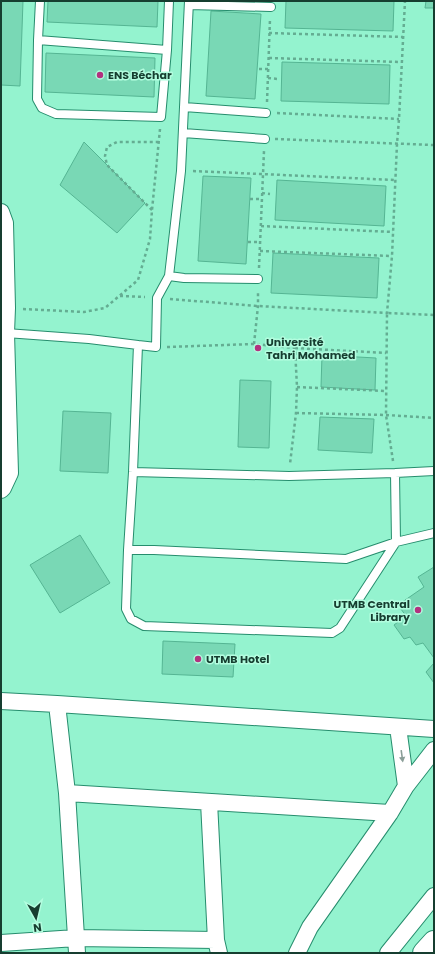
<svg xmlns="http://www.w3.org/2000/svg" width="435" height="954" font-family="Poppins,sans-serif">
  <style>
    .building { fill: #79d8b5; stroke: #55b593 }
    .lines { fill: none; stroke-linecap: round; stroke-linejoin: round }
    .lane-casing { stroke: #268d6d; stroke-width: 10 }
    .street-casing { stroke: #268d6d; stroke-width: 18 }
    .secondary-casing { stroke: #268d6d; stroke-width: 24 }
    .path { stroke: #64ad92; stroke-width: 2.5; stroke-dasharray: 3 3; stroke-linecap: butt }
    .lane { stroke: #fff; stroke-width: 8 }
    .street { stroke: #fff; stroke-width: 16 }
    .secondary { stroke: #fff; stroke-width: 22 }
    .oneway { fill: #8a9e98 }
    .poi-dot { fill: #b2327f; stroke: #b3fddf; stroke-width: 1.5 }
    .labels { text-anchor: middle; stroke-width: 3; stroke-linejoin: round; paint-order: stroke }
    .poi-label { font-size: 11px; font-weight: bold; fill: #163e30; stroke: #b3fddf; text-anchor: start }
  </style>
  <rect width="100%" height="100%" fill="#94f3cf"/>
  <!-- building -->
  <path class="building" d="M1,1H23L20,86L1,85Z
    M48,1H158L157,27L47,22Z
    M286,1H394L393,31L285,28Z
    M426,1H434V8H425Z
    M211,11L261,14L255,99L206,96Z
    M46,53L155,58L154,97L45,92Z
    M282,62L390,65L389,104L281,101Z
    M84,142L145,203L117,233L60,185Z
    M203,176L251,178L246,264L198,261Z
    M277,180L386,186L384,226L275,220Z
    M273,253L379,258L377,298L271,293Z
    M322,355L376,358L375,390L321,387Z
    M240,380L271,381L269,448L238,447Z
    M63,411L111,413L108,473L60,471Z
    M320,417L374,419L372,453L318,450Z
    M80,535L110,583L60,613L30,565Z
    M434,567V658L423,643L416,645L410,637L404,639L394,625L406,616L398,605L424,587L418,577Z
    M163,641L235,644L233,677L162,674Z
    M434,663V683L426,672Z"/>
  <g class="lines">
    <!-- lane casing -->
    <g class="lane-casing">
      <path id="lane" d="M189,1L181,171L169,276L184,278L258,279
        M189,5L271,7
        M38,40L40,1
        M167,50L38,40L37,99L42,108L56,114L161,117L167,50L169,1
        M184,107L266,113
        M183,133L265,139
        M169,276L157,298L156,347L138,345L133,472L128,550L126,609L131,619L144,626L332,633L340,628L396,542L395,473
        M6,333L89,339L138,345
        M133,472L289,476L395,473L434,471
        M128,550H154L346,559L396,542L434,533"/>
    </g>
    <!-- street casing -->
    <g class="street-casing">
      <path id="street" d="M1,212L5,223L7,308L6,333L10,473L3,488L1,490
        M1,701L57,704L434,729
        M57,704L67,793L77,953
        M398,727L406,786
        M67,793L390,813
        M209,802L216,940L219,953
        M1,943L76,938L216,940
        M297,953L310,927L390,813L406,786L434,750
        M388,953L434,896"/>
    </g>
    <!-- secondary casing -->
    <g class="secondary-casing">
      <path id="secondary" d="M424,953L434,942"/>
    </g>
    <!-- path -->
    <path class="path" d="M269,33L403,37
      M269,58L401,62
      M259,69H268
      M268,78L278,79
      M267,102L270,19
      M277,113L399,119
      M275,139L434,145
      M193,171L395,180
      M262,193L270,194
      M250,199H262
      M152,210L107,165L105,156L107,147L117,142H159
      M261,226L393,232
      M248,242H260
      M260,251L392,256
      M259,268L264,151
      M120,296L145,297
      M170,299L258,306L387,313L392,256L397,144L399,119L405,1
      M23,309L84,312L105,308L138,280L150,239L152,210L160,129
      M254,344L258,306V291
      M167,347L254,344L295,348L297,387L296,413L290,464
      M295,348L386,353
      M297,387L386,391
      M296,413L386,415L434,418
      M393,461L386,415L387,313L434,315"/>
    <!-- lane -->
    <use href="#lane" class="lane"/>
    <!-- street -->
    <use href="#street" class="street"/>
    <!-- secondary -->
    <use href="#secondary" class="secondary"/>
  </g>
  <!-- one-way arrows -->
  <defs><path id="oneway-solid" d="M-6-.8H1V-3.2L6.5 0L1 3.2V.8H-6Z"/></defs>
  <use class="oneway" href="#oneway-solid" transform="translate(402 756) rotate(82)"/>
  <!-- markers -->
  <g class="poi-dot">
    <circle cx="100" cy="75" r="4"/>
    <circle cx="258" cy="348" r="4"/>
    <circle cx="418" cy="610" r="4"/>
    <circle cx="198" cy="659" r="4"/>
  </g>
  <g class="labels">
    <!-- poi labels -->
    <g class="poi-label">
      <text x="108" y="79">ENS Béchar</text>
      <text x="266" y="346">Université<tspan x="266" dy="13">Tahri Mohamed</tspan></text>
      <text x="410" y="608" text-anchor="end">UTMB Central<tspan x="410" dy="13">Library</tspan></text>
      <text x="206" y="663">UTMB Hotel</text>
    </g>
  </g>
  <!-- border -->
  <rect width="435" height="954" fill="none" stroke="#163e30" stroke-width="4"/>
  <!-- north arrow -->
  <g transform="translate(36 918) rotate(172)" stroke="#b3fddf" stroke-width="3" paint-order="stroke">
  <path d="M0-3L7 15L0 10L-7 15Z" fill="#163e30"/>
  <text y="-6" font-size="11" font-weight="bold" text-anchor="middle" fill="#163e30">N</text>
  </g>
</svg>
